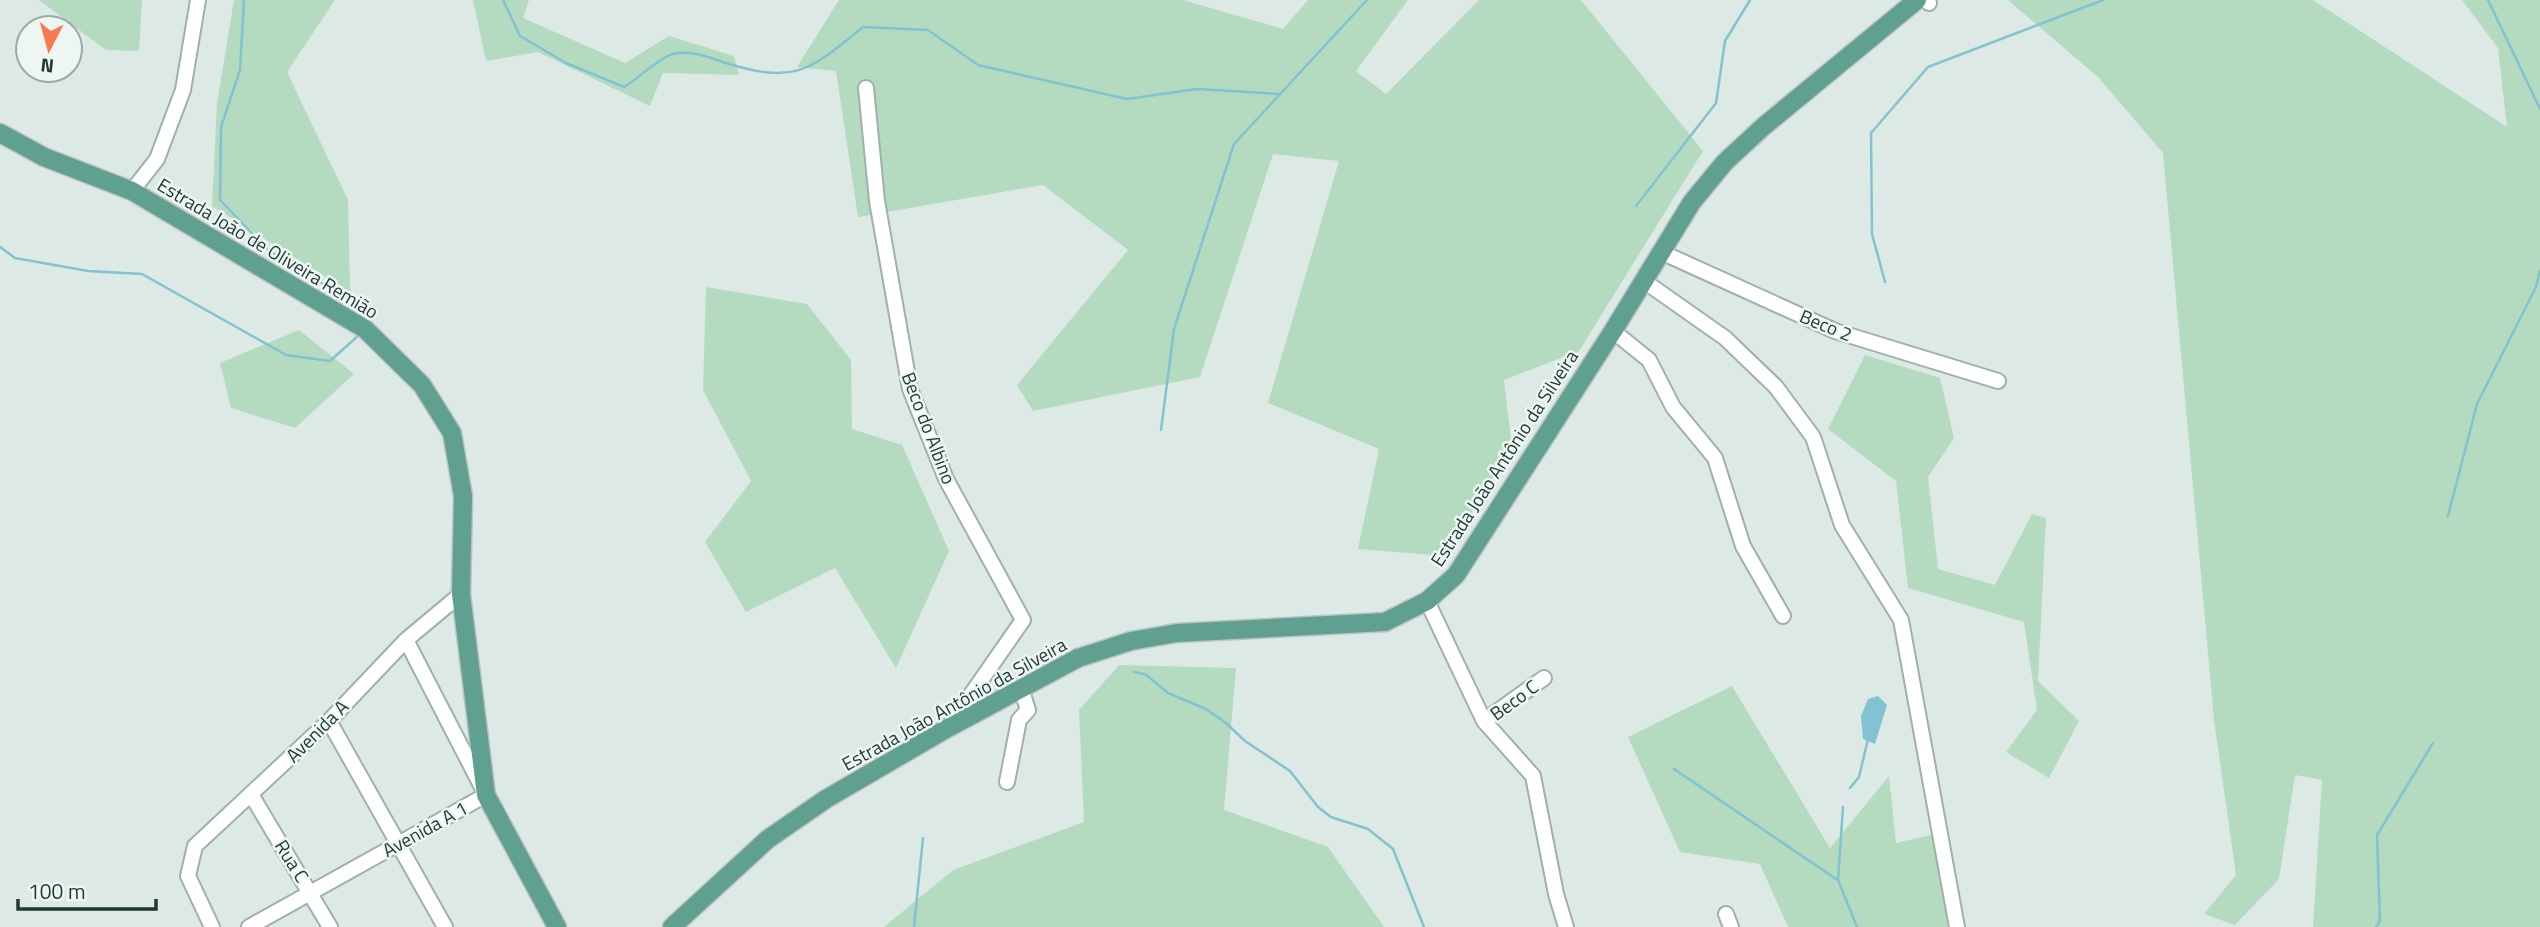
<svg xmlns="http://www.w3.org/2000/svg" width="2540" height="927" font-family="'Titillium Web',sans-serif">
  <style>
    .green { fill: #b4dbc0 }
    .water { fill: #82c3d1 }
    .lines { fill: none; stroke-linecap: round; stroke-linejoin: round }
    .stream { stroke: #82c3d1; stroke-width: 2.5 }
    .minor-casing { stroke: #a0b0ab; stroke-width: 18 }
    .major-casing { stroke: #bcc3c2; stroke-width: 21 }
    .minor { stroke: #fff; stroke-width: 14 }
    .major { stroke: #60a091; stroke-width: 18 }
    .labels { text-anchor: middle; stroke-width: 5; stroke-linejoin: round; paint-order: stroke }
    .street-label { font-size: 19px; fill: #1e3832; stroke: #edf6f2 }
  </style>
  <rect width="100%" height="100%" fill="#dde9e4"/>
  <!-- green -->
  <path class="green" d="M39,0H142L139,51L106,50Z
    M234,0H335L287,72L348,200L350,292L212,206L217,104Z
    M473,0H529L523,18L625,63L669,36L734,56L739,75L663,73L650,106L538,52L486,61Z
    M839,0H1183L1283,29L1308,0H1408L1356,71L1386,94L1479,0H1581L1703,151L1579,351L1504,380L1512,448L1444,556L1358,549L1379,449L1268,403L1339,161L1273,154L1200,377L1033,411L1017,385L1128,250L1043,185L858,217L836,71L797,67Z
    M2008,0H2313L2507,127L2498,48L2462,0H2540V927H2313L2322,780L2295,775L2279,879L2235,925L2204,914L2236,875L2214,720L2163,153L2098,77Z
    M706,287L807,304L851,360L852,429L902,445L949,551L896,668L835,568L746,612L705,542L751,481L703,390Z
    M299,330L354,374L295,428L231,408L220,363Z
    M1865,355L1940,378L1954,438L1928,477L1938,569L1995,585L2032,514L2046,518L2038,681L2079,721L2049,778L2006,752L2037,710L2024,622L1908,588L1896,481L1828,429Z
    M1119,665L1236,668L1224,810L1328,847L1384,927H884L953,870L1084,822L1079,710Z
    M1732,686L1830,848L1889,776L1896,843L1940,833L1962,927H1788L1760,864L1680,852L1628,737Z"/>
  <!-- water -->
  <path class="water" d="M1878,696L1887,705L1875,744L1863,739L1861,716L1868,699Z"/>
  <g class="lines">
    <!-- stream -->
    <path class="stream" d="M244,0L240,70L221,127L220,200L269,251L358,305L366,319
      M503,0L520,36L566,63L624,87C636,80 662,56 673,54C693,50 708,57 726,63C796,85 810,70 863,27L928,30L978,65L1127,99L1197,89L1279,94
      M2488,0L2540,109
      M1636,206L1716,103L1725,41L1750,0
      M0,247L15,258L88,271L142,274L286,355L330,361L359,335
      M1885,282L1872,234L1871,133L1928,67L2103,0
      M1161,430L1174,329L1234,144L1367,0
      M2448,516L2477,404L2536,287L2540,271
      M1134,672L1145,674L1168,693L1206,709L1226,723L1245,741L1290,771L1318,807L1331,817L1368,829L1393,849L1424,927
      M1674,769L1836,879
      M1850,788L1859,777L1868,739
      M1843,807L1838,880L1857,927
      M914,927L923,838
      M2376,927L2380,921L2377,835L2433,743"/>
    <!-- minor casing -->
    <g class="minor-casing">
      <path id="minor" d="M1927,0L1929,3
        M866,88L877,201L910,389L946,479L1023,620L947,729
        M132,191L157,159L183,90L198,0
        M1661,252L1835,331L1998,381
        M1644,281L1725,338L1776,387L1813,437L1842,525L1901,620L1957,927
        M1613,331L1649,360L1673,407L1715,458L1743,546L1783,616
        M1427,601L1484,721L1533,776L1556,894L1566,927
        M329,721L445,927
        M1484,721L1544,678
        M1007,782L1019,720L1028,710L1021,688
        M252,796L330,927
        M1726,914L1731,927
        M212,927L188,876L195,846L329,721L406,640L461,594
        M249,927L486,795L406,640"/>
    </g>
    <!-- major casing -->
    <g class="major-casing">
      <path id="major" d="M0,133L44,157L132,191L365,329L422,385L452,433L463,496L461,594L486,795L557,927
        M672,927L768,839L826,799L946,729L1078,658L1131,641L1177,633L1385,622L1427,601L1456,575L1613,331L1692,202L1725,162L1764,126L1917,0"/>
    </g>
    <!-- minor -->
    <use href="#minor" class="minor"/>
    <!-- major -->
    <use href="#major" class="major"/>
  </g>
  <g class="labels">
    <!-- street labels -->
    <g class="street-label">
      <text transform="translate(268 248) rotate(31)" y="7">Estrada João de Oliveira Remião</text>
      <text transform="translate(1826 325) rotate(22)" y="7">Beco 2</text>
      <text transform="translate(929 428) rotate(69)" y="7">Beco do Albino</text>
      <text transform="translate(1504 458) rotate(-57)" y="7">Estrada João Antônio da Silveira</text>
      <text transform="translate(1514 700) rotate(-36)" y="7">Beco C</text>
      <text transform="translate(954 704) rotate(-29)" y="7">Estrada João Antônio da Silveira</text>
      <text transform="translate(317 731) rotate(-45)" y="7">Avenida A</text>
      <text transform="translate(425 829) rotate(-29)" y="7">Avenida A 1</text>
      <text transform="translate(292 861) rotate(58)" y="7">Rua C</text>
    </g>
  </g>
  <!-- north arrow -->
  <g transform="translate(49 49) rotate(186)"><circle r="33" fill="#edf6f2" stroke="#9aaaa5" stroke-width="2"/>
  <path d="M0-5L12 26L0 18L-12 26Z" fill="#f57b4f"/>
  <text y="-10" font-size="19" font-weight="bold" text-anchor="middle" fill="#1e3832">N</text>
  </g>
  <!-- scale -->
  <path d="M18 899v10h138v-10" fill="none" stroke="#1e3832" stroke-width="3.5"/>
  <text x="28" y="899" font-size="21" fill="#1e3832" stroke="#edf6f2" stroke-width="5" paint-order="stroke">100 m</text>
</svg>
